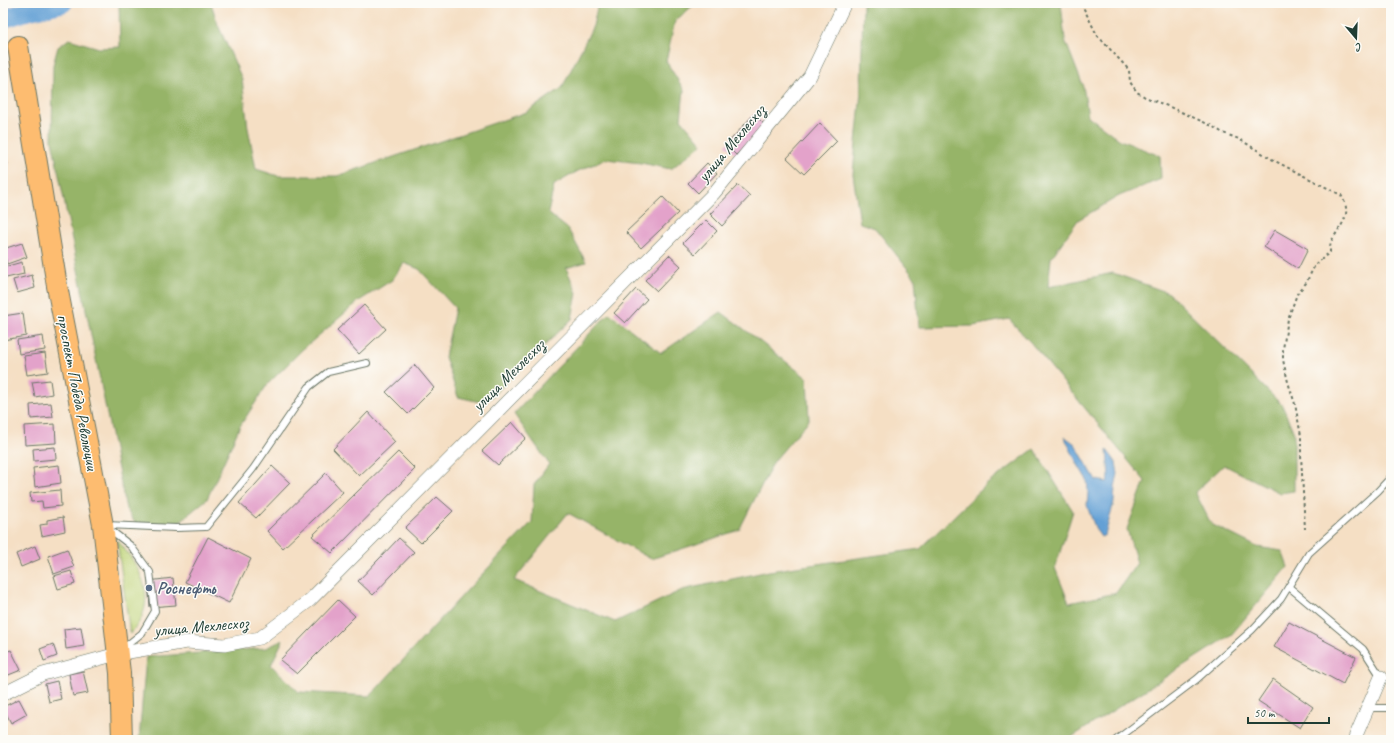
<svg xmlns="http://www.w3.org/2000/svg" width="1394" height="743" font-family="Caveat,sans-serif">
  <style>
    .green { fill: #bdd276; stroke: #6e8855 }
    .forest { fill: #96b467; stroke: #5a784e }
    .water { fill: #63a0d5; stroke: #416e84 }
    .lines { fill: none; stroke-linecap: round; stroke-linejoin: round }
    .river { stroke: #63a0d5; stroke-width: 19 }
    .building { fill: #e3a2ca }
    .lane-casing { stroke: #6a7666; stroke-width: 8 }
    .street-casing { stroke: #6a7666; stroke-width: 14 }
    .primary-casing { stroke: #6a7666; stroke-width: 22 }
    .path { stroke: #6a7666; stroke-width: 2; stroke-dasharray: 3 3; stroke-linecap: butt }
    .lane { stroke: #fff; stroke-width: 6 }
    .street { stroke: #fff; stroke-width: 13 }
    .primary { stroke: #fdbc6f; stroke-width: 20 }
    .service-dot { fill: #5c6f8a; stroke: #fdfcf7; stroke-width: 1.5 }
    .labels { text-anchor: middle; stroke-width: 3; stroke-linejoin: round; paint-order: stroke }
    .street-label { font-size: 17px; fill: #1f3d34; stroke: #fdfcf7 }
    .service-label { font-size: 17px; font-weight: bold; fill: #4e5e75; stroke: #fdfcf7; text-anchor: start }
  </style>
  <rect width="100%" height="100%" fill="#fdfcf7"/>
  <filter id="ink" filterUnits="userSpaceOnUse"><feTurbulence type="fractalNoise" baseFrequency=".025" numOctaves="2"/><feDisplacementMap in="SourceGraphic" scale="8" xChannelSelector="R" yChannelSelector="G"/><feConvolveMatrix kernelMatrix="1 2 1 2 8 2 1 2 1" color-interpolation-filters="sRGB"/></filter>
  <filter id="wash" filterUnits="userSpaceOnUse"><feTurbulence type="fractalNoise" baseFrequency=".012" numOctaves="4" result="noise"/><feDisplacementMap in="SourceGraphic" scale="16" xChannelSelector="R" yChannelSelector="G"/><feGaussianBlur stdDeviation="0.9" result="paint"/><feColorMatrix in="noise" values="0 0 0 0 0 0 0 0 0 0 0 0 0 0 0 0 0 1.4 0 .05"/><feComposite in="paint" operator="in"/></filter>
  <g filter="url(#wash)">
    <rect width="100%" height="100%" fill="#f5dfc4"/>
    <!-- green -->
    <path class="green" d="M117,540C135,560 154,589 142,616C140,623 134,628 130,634Z"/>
    <!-- forest -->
    <path class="forest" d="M119,3H211L218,25L242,79L248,128L256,169L278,176H337L527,112L562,88L593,26L598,3H696L675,21L666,61L684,90L681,119L702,144L671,169L641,163L606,159L578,171L554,185L548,213L568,229L586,262L566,268L577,293L572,319L485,403L458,397L445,357L455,308L419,269L404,263L392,280L359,301L303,349L267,385L240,426L207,499L178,523L157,527L137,526L126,509L52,140L53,65L58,47L69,39L99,48L120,47Z
      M863,3H1061L1065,40L1083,86L1088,116L1120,140L1160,156L1161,179L1119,196L1078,220L1051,258L1048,287L1113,273L1169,293L1282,405L1294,433V491L1280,493L1224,465L1195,492L1211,524L1257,547L1282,551L1288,567L1231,635L1067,740H139L146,657L266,648L283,640L271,665L299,692L370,696L471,586L532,522L534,485L549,464L514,414L609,313L661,353L721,312L740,326L807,378L809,420L774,461L739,530L651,559L568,513L514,580L615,622L682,590L769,571L920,549L986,485L1034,449L1073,511L1055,568L1069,603L1116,593L1137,563L1127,529L1145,481L1031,343L1009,319L973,326L919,327L915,278L875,228L860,223L853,174L861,92Z"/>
    <!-- water -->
    <path class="water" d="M1064,436L1075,444L1096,480L1107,482L1109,478L1107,450L1116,462L1118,474L1115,487L1114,502L1105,535L1101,537L1096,530L1087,506L1088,491L1087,480L1077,463Z"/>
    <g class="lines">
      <!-- river -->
      <path class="river" d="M3,19L28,11L63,3"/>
    </g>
    <g id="blocks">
      <!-- building -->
      <path class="building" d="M754,114L765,125L736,155L726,145Z
        M820,123L837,141L804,174L787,158Z
        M3,151L8,164L3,166Z
        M707,163L717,173L698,193L688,183Z
        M738,185L750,196L722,226L710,214Z
        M663,197L678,213L641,248L626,232Z
        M706,220L717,231L695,254L683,243Z
        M1275,230L1308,249L1298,269L1264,247Z
        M22,243L27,257L7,264L3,249Z
        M669,255L681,266L657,291L645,280Z
        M22,262L24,274L6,278L4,267Z
        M32,275L35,288L17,293L13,280Z
        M636,289L647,299L625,323L614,313Z
        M364,305L386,329L359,354L337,330Z
        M23,313L26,336L3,340V316Z
        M43,336L45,350L19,354L17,340Z
        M45,353L48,372L27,375L24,356Z
        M415,365L434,388L408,414L386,392Z
        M50,380L52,394L35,397L32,382Z
        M51,403L53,417L31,419L30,405Z
        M368,412L395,442L359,476L333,449Z
        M512,422L526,438L498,465L482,451Z
        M55,424L56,443L25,445L24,426Z
        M55,447L56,459L34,461L33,449Z
        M398,452L415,469L332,553L312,536Z
        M59,465L61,483L35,487L33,468Z
        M272,466L290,483L256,518L239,503Z
        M326,473L343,492L283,548L267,531Z
        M60,490L61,506L43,508L42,501L31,502L30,493Z
        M437,497L453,511L421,543L405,528Z
        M63,517L65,531L42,536L40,525L47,524V520Z
        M208,537L251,559L229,603L185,582Z
        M399,538L414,552L373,595L358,581Z
        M35,546L40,559L21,567L16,554Z
        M67,549L74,567L54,574L48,556Z
        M71,571L75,584L58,589L54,576Z
        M173,578L176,605L150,607L148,581Z
        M338,600L355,616L297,674L280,660Z
        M1289,622L1356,657L1343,684L1274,647Z
        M81,627L84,646L66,649L64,629Z
        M53,644L57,656L44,661L40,649Z
        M11,650L21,670L6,676L3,670V653Z
        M83,671L88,693L73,696L69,674Z
        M1273,679L1313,707L1300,728L1258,701Z
        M57,681L61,699L49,702L45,684Z
        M19,699L27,714L11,723L3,707Z"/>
    </g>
  </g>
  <g filter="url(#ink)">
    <use href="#blocks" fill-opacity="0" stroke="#6a7666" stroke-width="1"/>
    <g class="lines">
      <!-- lane casing -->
      <g class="lane-casing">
        <path id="lane" d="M106,525L176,528L206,527L253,469L309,387L328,372L367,363
          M108,528L131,546L150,572L155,611L142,633L121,650
          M1289,587L1363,649L1381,677
          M1367,708H1391
          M1116,740L1197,679L1252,630L1281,599L1309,553L1378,491L1391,477"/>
      </g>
      <!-- street casing -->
      <g class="street-casing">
        <path id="street" d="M3,694L43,674L117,654L187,642L224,645L260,638L310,600L714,193L810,76L845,3
          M1354,740L1381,677"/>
      </g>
      <!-- primary casing -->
      <g class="primary-casing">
        <path id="primary" d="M18,46L57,286L103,525L120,673L122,740"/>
      </g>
      <!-- path -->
      <path class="path" d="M1081,3L1097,35L1129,70L1130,82L1137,92L1145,97L1170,107L1210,125L1223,133L1239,139L1275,161L1341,195C1353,215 1342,223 1332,240C1330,243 1330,248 1330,252L1315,265L1306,283L1297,294L1288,319L1283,349V360L1288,382L1295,404L1301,436V455L1305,529"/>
      <!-- lane -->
      <use href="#lane" class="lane"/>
      <!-- street -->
      <use href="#street" class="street"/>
      <!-- primary -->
      <use href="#primary" class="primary"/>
    </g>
  </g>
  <!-- markers -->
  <circle class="service-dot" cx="149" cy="588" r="4"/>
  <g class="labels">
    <!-- street labels -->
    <g class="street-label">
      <text transform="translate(731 143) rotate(-50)" y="6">улица Мехлесхоз</text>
      <text transform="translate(508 375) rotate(-45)" y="6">улица Мехлесхоз</text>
      <text transform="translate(78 392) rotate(79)" y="6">проспект Победа Революции</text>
      <text transform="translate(201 626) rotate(-5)" y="6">улица Мехлесхоз</text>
    </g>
    <!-- service labels -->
    <g class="service-label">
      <text x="157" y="594">Роснефть</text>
    </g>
  </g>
  <!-- margin -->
  <rect width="1394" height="743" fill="none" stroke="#fdfcf7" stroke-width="16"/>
  <!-- north arrow -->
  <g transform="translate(1356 38) rotate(161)" stroke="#fdfcf7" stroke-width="3" paint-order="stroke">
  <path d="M0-3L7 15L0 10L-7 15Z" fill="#1f3d34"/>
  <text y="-6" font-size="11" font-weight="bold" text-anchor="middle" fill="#1f3d34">С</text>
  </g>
  <!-- scale -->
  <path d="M1248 717v6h81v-6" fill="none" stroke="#1f3d34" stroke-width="2"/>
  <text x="1254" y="717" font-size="12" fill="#1f3d34" stroke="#fdfcf7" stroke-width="3" paint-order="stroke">50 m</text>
</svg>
